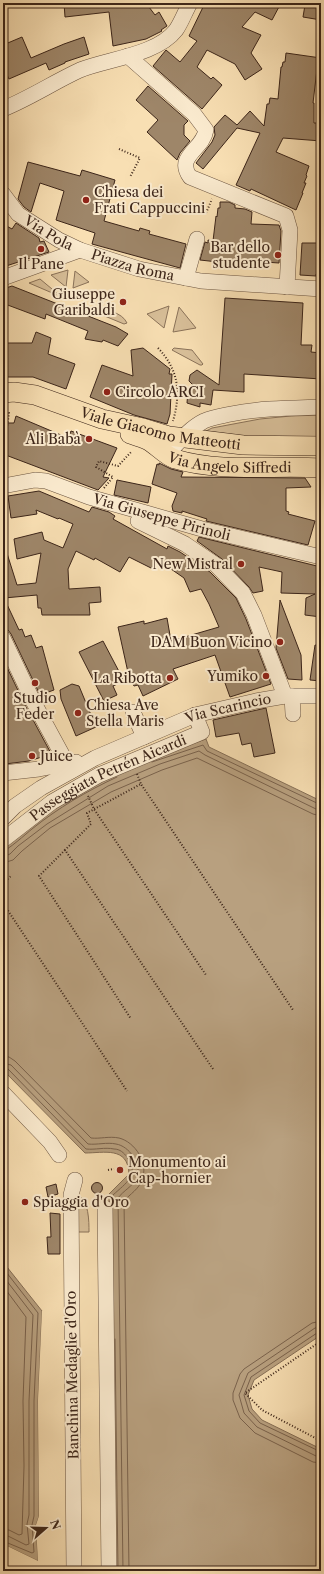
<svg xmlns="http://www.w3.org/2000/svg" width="324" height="1574" font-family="'Libre Caslon Text',serif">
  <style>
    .green { fill: #d8bf99; stroke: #8a7259 }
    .water { fill: #b8a07f; stroke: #866f56 }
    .pier { fill: #f8dfb3 }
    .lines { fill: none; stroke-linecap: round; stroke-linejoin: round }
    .shore { stroke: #7a624c; stroke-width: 1 }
    .building { fill: #9e8669; stroke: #3c2519 }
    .minor-casing { stroke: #6b5440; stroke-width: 16 }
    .major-casing { stroke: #3c2519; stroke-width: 20 }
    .path { stroke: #3c2519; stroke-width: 2; stroke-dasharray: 1 2; stroke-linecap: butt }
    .minor { stroke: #faeace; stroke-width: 15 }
    .major { stroke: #f8dfb3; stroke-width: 19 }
    .poi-dot { fill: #8f2418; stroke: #faeace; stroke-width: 1.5 }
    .labels { text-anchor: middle; stroke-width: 4; stroke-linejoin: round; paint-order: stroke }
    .poi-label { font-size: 14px; fill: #3c2519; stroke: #faeace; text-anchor: end }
    .street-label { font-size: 14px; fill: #3c2519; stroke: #faeace }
  </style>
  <rect width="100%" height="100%" fill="#f8dfb3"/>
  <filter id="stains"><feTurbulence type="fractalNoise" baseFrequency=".005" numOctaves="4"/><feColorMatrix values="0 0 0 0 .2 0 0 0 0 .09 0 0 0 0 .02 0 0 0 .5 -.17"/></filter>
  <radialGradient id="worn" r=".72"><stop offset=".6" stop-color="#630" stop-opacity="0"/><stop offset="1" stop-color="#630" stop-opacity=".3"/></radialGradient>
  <!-- green -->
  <path class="green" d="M68,270L66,287L51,275Z
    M75,271L89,282L73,288Z
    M40,279L58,294L57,295L29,283Z
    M169,306L164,328L147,314Z
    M179,307L196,328L173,332Z
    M94,309C105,309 122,312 127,323L124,324L95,312Z
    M174,348L192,350L203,364L202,365H200L172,350Z
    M321,415V438L252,437L206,431L212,428L260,419L291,416Z
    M78,1195C89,1201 89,1221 89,1232H78Z"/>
  <!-- water -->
  <path class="water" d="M206,739L209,747L321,801V1335L254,1380L248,1395L252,1409L262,1420L321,1449V1571H114L109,1194L129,1174C128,1146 104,1153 85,1153L3,1070V849C53,795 138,762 206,739Z
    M3,1262L42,1311L38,1401L39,1516L36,1525L38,1561L3,1544Z"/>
  <!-- pier -->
  <path class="pier" d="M42,1311H44L40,1401L41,1516L38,1525L41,1554L40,1562L38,1563L3,1546V1544L38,1561L36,1525L39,1516L38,1401Z"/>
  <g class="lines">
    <!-- shore -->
    <path class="shore" d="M152,762L203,745L207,751L321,805
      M3,851C7,851 27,833 32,829C58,808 87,791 117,777
      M3,857L10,854L18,846L47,824L108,786L160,764L199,751L205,755L316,809L321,810
      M3,863L13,860L22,851L50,828L111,792L162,770L197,758L313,814L321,816
      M3,1056L9,1057L15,1061L91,1138C100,1139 109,1136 119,1138C135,1142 149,1163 142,1180C139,1189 130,1194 124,1201L129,1571
      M3,1063L11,1065L88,1144C97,1145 107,1142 116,1144C129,1146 142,1164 137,1178C133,1186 123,1191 118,1198L123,1571
      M3,1068L8,1069L86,1149C95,1150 105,1147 114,1149C120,1149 124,1153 127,1157C140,1175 126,1183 113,1195V1207
      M3,1268L38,1313L34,1401V1516L32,1525L34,1552L32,1553L3,1541
      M3,1276L33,1315L29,1401V1515L27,1524L29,1544L26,1545L8,1536H3
      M3,1286L26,1317L23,1401L24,1466L22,1534L19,1535L9,1530H3
      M321,1321L312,1323L244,1369L240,1374L233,1393V1400L240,1418L255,1433L313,1462L321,1463
      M321,1327L315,1328L248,1373L239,1395L244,1413L257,1427L316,1456L321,1457
      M321,1332L317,1333L251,1377L244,1395L249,1411L260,1423L321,1452
      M115,1339L118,1571"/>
  </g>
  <!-- building -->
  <path class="building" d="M64,3H146L155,15L159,12L167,26L161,30L162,31L146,39L113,46L109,12L65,17Z
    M205,3H281L272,20L255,12L242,27L261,35L251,53L262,69L245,80L235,64L207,50L197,67L211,79L213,77L222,85L202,109L153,66L166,50L180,62L197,41L189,36Z
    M307,3H321V20L303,17L305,5H307Z
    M22,37L31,58L64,44L84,37L89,54L65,62V63L49,70L46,63L9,79L6,73L3,74V45Z
    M286,53L321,58V69H317L313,103H314V123H321V141L283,138L276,152L309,166L306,175L307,176L304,183H306L302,193H303L296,210L251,189L250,191L236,185L260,133L237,128L203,169L196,163L212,142L215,135L214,127L225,115L237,125L250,111L264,126L267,104H269L270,98L278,99L281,67H282L283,62H285Z
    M148,86L188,121L184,125V135L190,141L180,153L177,160L147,132L158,120L136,100Z
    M28,162L80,176L82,170L115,180L104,221L139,231L140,228L150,231L149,234L186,244L180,268L92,244L95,233L56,220L64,191L40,183L31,212L24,207L18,199Z
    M220,202H229L235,205V208L245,209L252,212L251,224L279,225L281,231L279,263L250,261V266H243V267L227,265V263L200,260L205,242L208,243V240L213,241L216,216L217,217L218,208H220Z
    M16,223L39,238L40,242L44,241L49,252L3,267V224L12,229Z
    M302,243H319L318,250H321V274H316V276L300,275Z
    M12,286L116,327L128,334L118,346L103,340L102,342L85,339L88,331L46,314L45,319L5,304L3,300V289Z
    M225,298L303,303L301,345H312L311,352L321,353V379L244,374V392L213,390L211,405L200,403V407L187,403L188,390L193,385L189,381L190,375L197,370L219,385Z
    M36,332L51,338L48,354L75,364L66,389L33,377H3V343H32Z
    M143,348L170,369L169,374H172L170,414L167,424L134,415L90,397L102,365L133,376L131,350Z
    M16,416L68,438L71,431L117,448L103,477L109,478L98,490L3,454V423H14Z
    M159,463L171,469L183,472L181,477L305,478L311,487L286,488V511L289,512L288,514L315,521L308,545L206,521L207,519L182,511V513L173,511L172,506L177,493L152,484L157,464L159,465Z
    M117,480L151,487L148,503L114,495Z
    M39,491L89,512L92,507L109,512L115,516L113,519L167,549L168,546L180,552L210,572L236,598L246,619L271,684L230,697L215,655L173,669L178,679L143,696L138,685L134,686L129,677L118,627L144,621V624L167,618L171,641L219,627L209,604L201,589L190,592L184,578L158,560L153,569L129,557L120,572L95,558L94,560L76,551L68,569L69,589L100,587L101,602L89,603L90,615H42L41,608H38L37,595L4,598L19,630L22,629L25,637L31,635L36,648L42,646L54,690L40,695L11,634L8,630L3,629V548L5,547L17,585L36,583L41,553L17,559L14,539L42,532L44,540L63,548L73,524L59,518L58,519L36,510L37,514L11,518L8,496Z
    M199,537L321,567V617L305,615L306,598L315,594L281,593L282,572L259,567L263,591L253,593L249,587L222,559L197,541Z
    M280,600L301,655L302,680L288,679L276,648Z
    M103,641L124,681L113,686L117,695L104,701L79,652Z
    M315,645L321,646V681L310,680Z
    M3,659L25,705L53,757L46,758L45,756L29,761L5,764L3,761Z
    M72,684L79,686L96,727L76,736L61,699L60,690Z
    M266,708L275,753L254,757L251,743L242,745L239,733L216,737L213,720Z
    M91.5 1188a5.5 5.5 0 1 1 11 0a5.5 5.5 0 1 1-11 0Z
    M56,1184L58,1194L48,1197L46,1187Z
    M50,1213L60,1214V1254H48L47,1237H51Z"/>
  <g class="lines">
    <!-- minor casing -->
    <g class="minor-casing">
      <g id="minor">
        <path d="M128,56L194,114L206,130C203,150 175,156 190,177L286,216L290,230L287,287"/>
        <path d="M3,109C30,98 54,82 80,70C107,59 157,55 176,30C181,23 185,12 190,3"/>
        <path id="s1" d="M3,194L18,214L59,240L80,250L139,269L201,281L321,289"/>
        <path d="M3,278L80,250"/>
        <path d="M186,278L197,239"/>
        <path d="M174,447C183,437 192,427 204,421C213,417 222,416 231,414C261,408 291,408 321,407"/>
        <path id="s2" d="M3,486L35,480L46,481L89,497L146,513L202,529L321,557"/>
        <path d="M138,521L185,544L216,565L243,593L254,615L285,696"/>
        <path d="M3,638L33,701L71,771"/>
        <path d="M292,696L293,714"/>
        <path d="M133,712L144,737"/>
        <path d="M3,773L39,769L76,762"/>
        <path id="s3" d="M3,818L15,806L41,788L95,758L195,715L256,701L285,696H321"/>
        <path id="s4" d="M3,840L52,802L99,775L202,732L195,715"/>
        <path d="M3,1093L50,1142L59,1155"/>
        <path d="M105,1208L109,1571"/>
        <path d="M74,1571L71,1195L75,1180"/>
      </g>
    </g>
    <!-- major casing -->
    <g class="major-casing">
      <g id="major">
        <path id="s5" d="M3,393L14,392L35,395L102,419L143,428L169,436L243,445L321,446"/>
        <path id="s6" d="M130,434C135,436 141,437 147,440C157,445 164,455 175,459C222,473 273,465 321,468"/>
      </g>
    </g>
    <!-- path -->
    <path class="path" d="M3,87L8,94
      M119,149L140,158L130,177
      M206,213L212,199
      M158,348C179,370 181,393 173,421
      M319,420V431
      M3,458L9,413L4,412V408
      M104,488L113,477L96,467L99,461L118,466L132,451
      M3,757L6,745
      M137,774L141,784
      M88,796L94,809L206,975
      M65,850L39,876L131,1019
      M3,883L11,876
      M3,903L127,1091
      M213,1069L65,850L91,824L87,813L141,784L293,1010
      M108,1170L114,1169
      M321,1341L245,1393L262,1410L321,1441"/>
    <!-- minor -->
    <use href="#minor" class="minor"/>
    <!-- major -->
    <use href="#major" class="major"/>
  </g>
  <!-- markers -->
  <g class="poi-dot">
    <circle cx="86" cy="200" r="4"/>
    <circle cx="41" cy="249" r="4"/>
    <circle cx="278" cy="255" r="4"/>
    <circle cx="123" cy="302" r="4"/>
    <circle cx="107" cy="392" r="4"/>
    <circle cx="89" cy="439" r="4"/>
    <circle cx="241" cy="564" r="4"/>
    <circle cx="280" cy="642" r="4"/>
    <circle cx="266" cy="676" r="4"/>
    <circle cx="170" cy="678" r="4"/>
    <circle cx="35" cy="683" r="4"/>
    <circle cx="78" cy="713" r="4"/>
    <circle cx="32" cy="756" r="4"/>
    <circle cx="120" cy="1170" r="4"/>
    <circle cx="25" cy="1202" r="4"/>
  </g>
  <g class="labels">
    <!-- poi labels -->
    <g class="poi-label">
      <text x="94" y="197" text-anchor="start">Chiesa dei<tspan x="94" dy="16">Frati Cappuccini</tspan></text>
      <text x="270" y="252">Bar dello<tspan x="270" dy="16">studente</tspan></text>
      <text x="41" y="269" text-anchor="middle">Il Pane</text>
      <text x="115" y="299">Giuseppe<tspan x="115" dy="16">Garibaldi</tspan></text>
      <text x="115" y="397" text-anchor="start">Circolo ARCI</text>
      <text x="81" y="444">Ali Babà</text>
      <text x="233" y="569">New Mistral</text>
      <text x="272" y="647">DAM Buon Vicino</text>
      <text x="258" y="681">Yumiko</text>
      <text x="162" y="683">La Ribotta</text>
      <text x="35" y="703" text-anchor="middle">Studio<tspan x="35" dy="16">Feder</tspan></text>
      <text x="86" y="710" text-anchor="start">Chiesa Ave<tspan x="86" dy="16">Stella Maris</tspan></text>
      <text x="40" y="761" text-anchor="start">Juice</text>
      <text x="128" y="1167" text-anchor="start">Monumento ai<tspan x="128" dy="16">Cap-hornier</tspan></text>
      <text x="33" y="1207" text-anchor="start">Spiaggia d'Oro</text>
    </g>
    <!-- street labels -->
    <g class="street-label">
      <text dy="5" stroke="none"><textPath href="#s1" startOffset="61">Via Pola</textPath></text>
      <text dy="5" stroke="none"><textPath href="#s1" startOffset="152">Piazza Roma</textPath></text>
      <text dy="5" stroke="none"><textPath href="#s5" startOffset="163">Viale Giacomo Matteotti</textPath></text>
      <text dy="5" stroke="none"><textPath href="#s6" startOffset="107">Via Angelo Siffredi</textPath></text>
      <text dy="5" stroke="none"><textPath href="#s2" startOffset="165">Via Giuseppe Pirinoli</textPath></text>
      <text dy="5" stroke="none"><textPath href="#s3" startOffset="253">Via Scarincio</textPath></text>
      <text dy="5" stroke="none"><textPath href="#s4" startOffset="123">Passeggiata Petrén Aicardi</textPath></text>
      <text transform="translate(72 1375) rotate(-91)" y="5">Banchina Medaglie d'Oro</text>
    </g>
  </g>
  <!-- margin -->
  <rect width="324" height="1574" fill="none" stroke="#f8dfb3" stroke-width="16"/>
  <rect x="4" y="4" width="316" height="1566" fill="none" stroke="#3c2519" stroke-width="2"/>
  <rect x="8" y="8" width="308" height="1558" fill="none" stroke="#3c2519"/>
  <!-- north arrow -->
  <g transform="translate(46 1528) rotate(70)" stroke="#faeace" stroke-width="3" paint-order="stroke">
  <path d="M0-3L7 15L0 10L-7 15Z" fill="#3c2519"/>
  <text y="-6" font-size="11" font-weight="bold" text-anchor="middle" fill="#3c2519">N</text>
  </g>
  <rect width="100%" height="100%" filter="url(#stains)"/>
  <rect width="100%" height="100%" fill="url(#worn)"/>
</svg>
